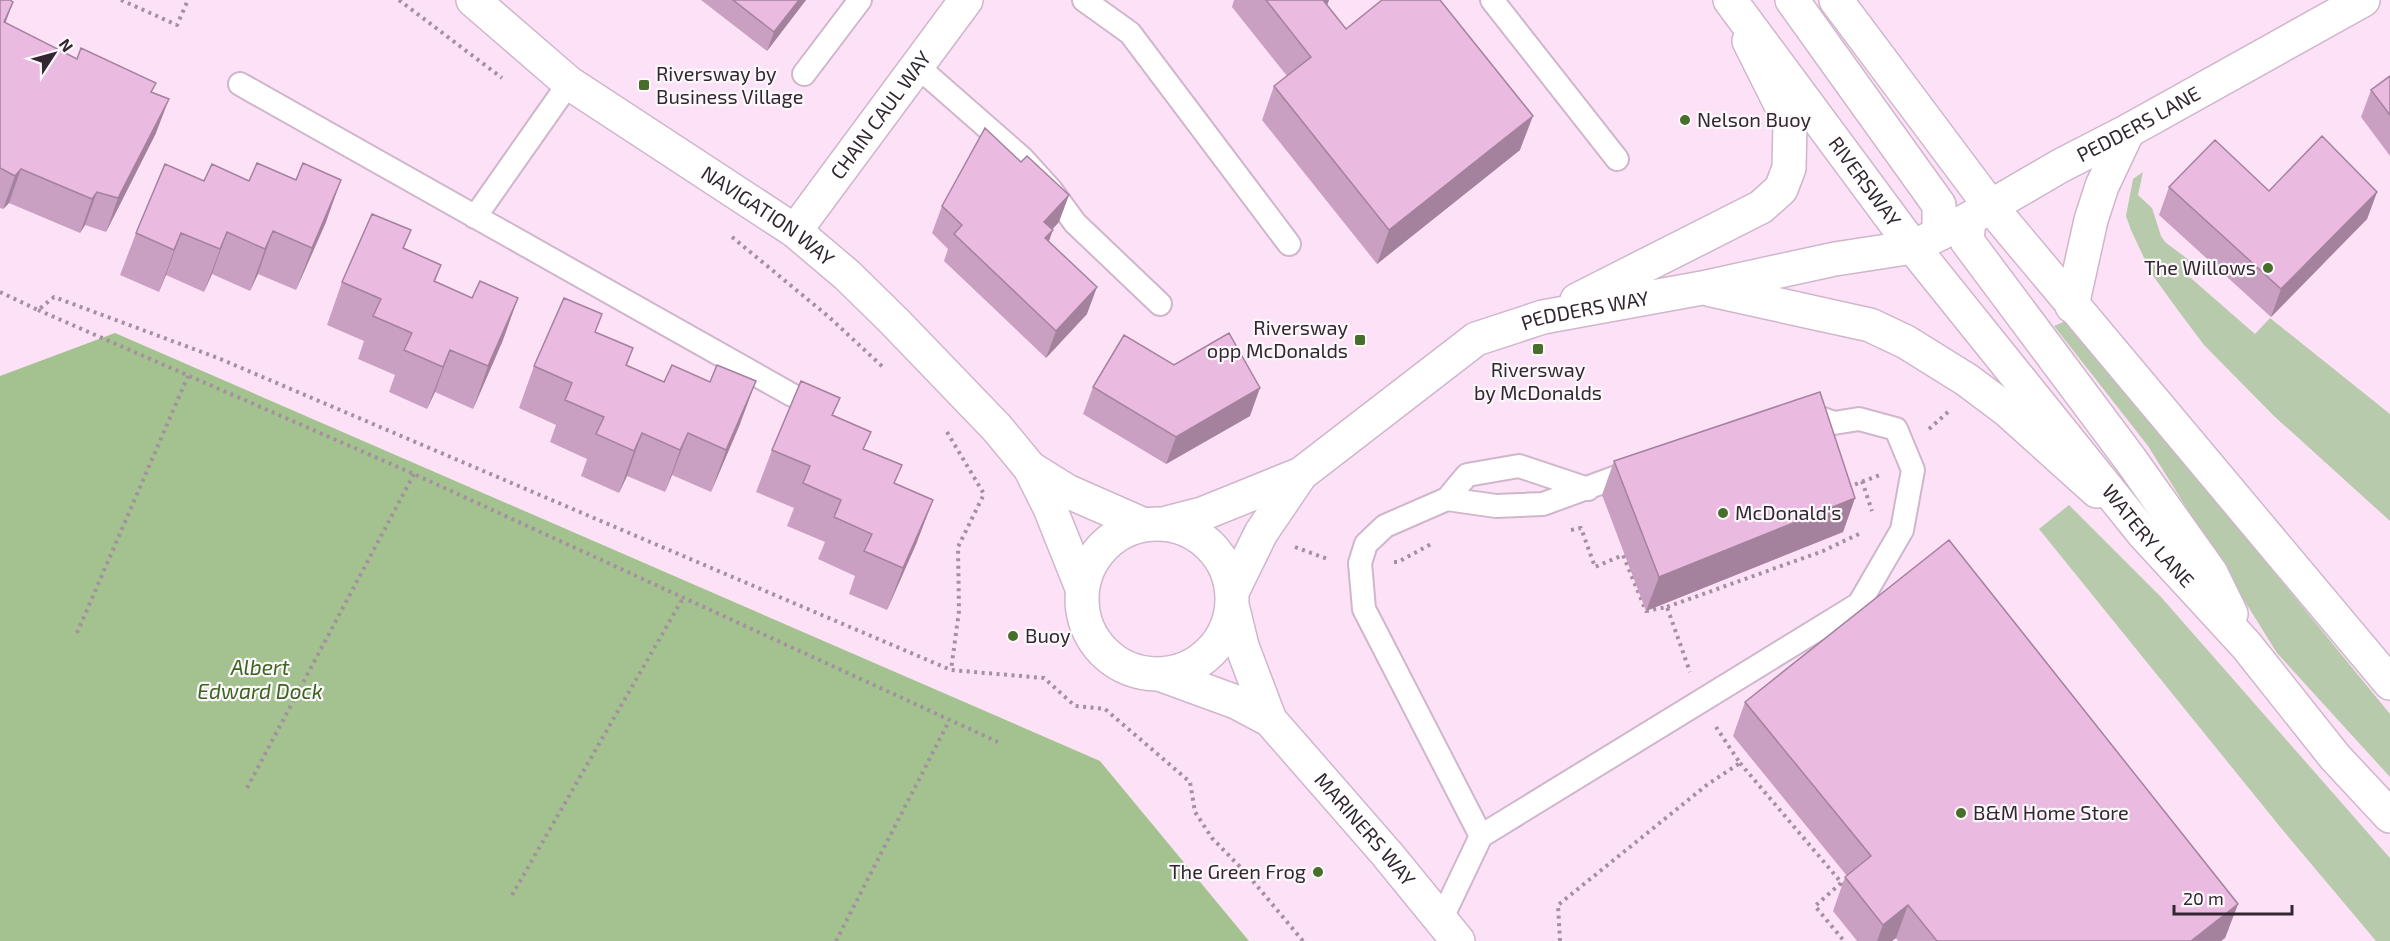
<svg xmlns="http://www.w3.org/2000/svg" width="2390" height="941" font-family="'Exo 2',sans-serif">
  <style>
    .green { fill: #b7caac }
    .water { fill: #a3c290 }
    .lines { fill: none; stroke-linecap: round; stroke-linejoin: round }
    .service-casing { stroke: #d0b6cb; stroke-width: 26 }
    .minor-casing { stroke: #d0b6cb; stroke-width: 36 }
    .tertiary-casing { stroke: #d0b6cb; stroke-width: 36 }
    .trunk-casing { stroke: #d0b6cb; stroke-width: 36 }
    .path { stroke: #a4909f; stroke-width: 4; stroke-dasharray: 3 4.5; stroke-linecap: butt }
    .service { stroke: #fff; stroke-width: 22 }
    .minor { stroke: #fff; stroke-width: 33 }
    .tertiary { stroke: #fff; stroke-width: 33 }
    .trunk { stroke: #fff; stroke-width: 33 }
    .wall { fill: #caa0c2 }
    .shaded-wall { fill: #a4829e }
    .building { fill: #ebbae1; stroke: #a4829e; stroke-width: 1.5 }
    .poi-dot { fill: #476e2a; stroke: #fcf7fb; stroke-width: 2 }
    .labels { text-anchor: middle; stroke-width: 4.5; stroke-linejoin: round; paint-order: stroke }
    .poi-label { font-size: 20px; fill: #322730; stroke: #fcf7fb; text-anchor: start }
    .street-label { font-size: 20px; fill: #322730; stroke: #fcf7fb }
    .water-label { font-size: 21px; font-style: italic; fill: #3d6320; stroke: #fcf7fb }
  </style>
  <rect width="100%" height="100%" fill="#fde2f7"/>
  <!-- green -->
  <path class="green" d="M2143,172L2138,195L2152,208L2161,236L2165,242L2193,263L2185,273L2255,334L2270,318L2390,414V521L2274,416L2204,345L2177,309L2151,273L2131,230L2126,216L2133,179Z
    M2068,320L2390,714V777L2277,653L2148,446L2054,326Z
    M2069,505L2161,597L2390,858V941H2376L2281,828L2039,529Z"/>
  <!-- water -->
  <path class="water" d="M115,333L1100,761L1249,941H0V376Z"/>
  <g class="lines">
    <!-- service casing -->
    <g class="service-casing">
      <path id="service" d="M1084,0L1130,33L1289,244
        M1492,0L1617,159
        M917,66L1022,158L1051,190L1075,223L1160,304
        M804,74L860,0
        M240,84L792,395
        M475,217L569,83
        M1447,499L1467,475L1519,466L1588,489
        M1481,836L1859,604L1902,530L1913,470L1896,429L1859,419L1834,423L1801,411
        M1441,920L1481,836L1364,609L1360,563L1366,544L1385,526L1447,499L1496,506L1543,504L1633,471"/>
    </g>
    <!-- minor casing -->
    <g class="minor-casing">
      <g id="minor">
        <path id="s1" d="M795,231L966,0"/>
      </g>
    </g>
    <!-- tertiary casing -->
    <g class="tertiary-casing">
      <g id="tertiary">
        <path id="s2" d="M473,0L569,83L795,231L847,275L894,321L997,428L1030,468L1050,508L1082,588"/>
        <path d="M1711,290L1870,325L1906,342L1967,380L2007,410L2097,491"/>
        <path d="M1577,300L1761,207L1781,189L1789,168L1790,123L1749,41"/>
        <path d="M2072,306L2091,220L2102,186L2128,131"/>
        <path d="M1030,468L1067,491L1142,524"/>
        <path id="s3" d="M1167,523L1202,514L1301,474L1476,339L1543,317L1702,288L1835,259L1913,247L1969,219L2060,166L2128,131L2363,0"/>
        <circle cx="1157" cy="599" r="75"/>
        <path d="M1233,590L1261,533L1301,474"/>
        <path id="s4" d="M1233,609L1242,646L1270,720L1387,854L1458,941"/>
        <path d="M1162,675L1236,702L1270,720"/>
      </g>
    </g>
    <!-- trunk casing -->
    <g class="trunk-casing">
      <g id="trunk">
        <path id="s5" d="M1730,0L1913,247L2143,533L2246,645L2335,757L2390,816"/>
        <path d="M1792,0L1939,205V234"/>
        <path d="M1836,0L1991,207L2390,683"/>
        <path d="M1969,219L1967,241L2130,459L2211,573L2231,614"/>
      </g>
    </g>
    <!-- path -->
    <path class="path" d="M121,0L177,25L188,0
      M399,0L502,78
      M732,237L829,317L885,369
      M0,292L38,310L54,297L218,358L951,670L1044,678L1075,706L1105,709L1190,782L1195,812L1212,838L1247,874L1303,941
      M38,310L414,474L998,742
      M1929,429L1948,412
      M947,432L984,494L958,547L959,611L951,670
      M1862,481L1872,511
      M1848,487L1880,475
      M1571,530L1581,528L1595,567L1623,555L1646,611L1667,607L1690,672
      M1295,547L1330,560
      M1394,562H1398L1433,543
      M1667,607L1823,551L1863,532
      M77,633L188,376
      M1740,763L1846,888
      M247,788L414,474
      M1841,883L1815,906L1844,941
      M512,895L683,598
      M836,941L949,721
      M1560,941L1558,905L1708,784L1740,763L1716,727"/>
    <!-- service -->
    <use href="#service" class="service"/>
    <!-- minor -->
    <use href="#minor" class="minor"/>
    <!-- tertiary -->
    <use href="#tertiary" class="tertiary"/>
    <!-- trunk -->
    <use href="#trunk" class="trunk"/>
  </g>
  <!-- wall -->
  <path class="wall" d="M0,0L6,23L77,59L156,83L152,92L156,133L106,232L85,225L80,233L9,203L3,209L0,208Z
    M701,0H806L767,51Z
    M1234,0H1329L1327,5L1346,29L1520,150L1377,264L1262,120L1274,86L1287,76L1232,7Z
    M2390,76V156L2361,117L2371,90Z
    M204,181L326,222L296,290L258,274L250,291L212,274L204,292L166,275L159,292L120,275L136,233Z
    M2169,187L2269,191L2377,192L2367,219L2271,317L2159,215Z
    M942,206L1059,222L1052,229L1049,241L1087,314L1046,358L944,261L948,249L932,233Z
    M411,230L404,248L441,265L435,282L503,340L473,409L435,392L427,409L389,392L395,375L358,359L364,341L327,325L342,282Z
    M596,332L633,348L627,366L740,424L711,492L672,475L665,492L627,476L619,493L581,476L587,459L550,442L556,425L519,408L534,366Z
    M1174,365L1250,416L1166,464L1083,414L1093,387Z
    M840,398L833,415L871,432L864,449L895,483L917,542L887,610L849,594L855,576L818,559L825,542L787,526L794,508L756,492L772,450Z
    M1614,461L1855,498L1843,532L1646,611L1602,495Z
    M1745,702L2238,904L2225,938L2221,941H1898L1896,938L1892,941H1857L1833,911L1845,877L1847,876L1733,736Z"/>
  <!-- shaded-wall -->
  <path class="shaded-wall" d="M799,0H806L767,51L774,32Z
    M1318,0H1329L1323,16Z
    M13,2L0,38L4,22Z
    M169,99L156,133L106,232L118,198Z
    M1533,116L1520,150L1377,264L1389,230Z
    M21,169L9,203L3,209L15,176Z
    M341,180L326,222L296,290L312,248Z
    M97,192L85,225L80,233L92,199Z
    M2377,192L2367,219L2271,317L2281,289Z
    M1069,195L1059,222L1034,249L1044,222Z
    M1053,230L1043,257L1045,238Z
    M273,231L258,274L250,291L265,249Z
    M227,232L212,274L204,292L220,249Z
    M181,233L166,275L159,292L174,250Z
    M1097,287L1087,314L1046,358L1056,331Z
    M518,298L503,340L473,409L488,366Z
    M450,350L435,392L427,409L443,367Z
    M756,381L740,424L711,492L726,450Z
    M1260,388L1250,416L1166,464L1176,437Z
    M642,433L627,476L619,493L634,451Z
    M688,433L672,475L665,492L680,450Z
    M1855,498L1843,532L1646,611L1659,577Z
    M933,500L917,542L887,610L903,568Z
    M2238,904L2225,938L2221,941H2191Z
    M1908,905L1896,938L1892,941H1877L1883,925Z"/>
  <!-- building -->
  <path class="building" d="M0,0H10L13,2L4,22L77,59L81,48L156,83L151,92L169,99L118,198L97,192L92,199L21,169L15,176L0,168Z
    M733,0H799L774,32Z
    M1266,0H1323L1346,29L1382,0H1440L1533,116L1389,230L1274,86L1311,57Z
    M2390,76V115L2371,90Z
    M985,128L1021,162L1027,156L1069,195L1044,222L1053,230L1045,238L1097,287L1056,331L954,234L962,225L942,206Z
    M2322,136L2377,192L2281,289L2169,187L2215,140L2269,191Z
    M257,163L296,180L303,163L341,180L312,248L273,231L265,249L227,232L220,249L181,233L174,250L136,233L165,164L204,181L212,164L249,181Z
    M372,214L411,230L403,248L441,265L434,281L472,298L480,281L518,298L488,366L450,350L443,367L404,350L412,333L373,316L381,299L342,282Z
    M564,298L602,314L595,332L633,348L626,365L664,382L672,365L710,382L717,365L756,381L726,450L688,433L680,450L642,433L634,451L596,434L604,417L565,400L572,383L534,366Z
    M1229,333L1260,388L1176,437L1093,387L1124,335L1174,365Z
    M801,381L840,398L832,415L871,432L863,449L902,465L894,483L933,500L903,568L864,551L872,534L834,517L841,500L803,483L810,466L772,450Z
    M1820,392L1855,498L1659,577L1614,461Z
    M1949,540L2238,904L2191,941H1937L1908,905L1883,925L1845,877L1871,856L1745,702Z"/>
  <!-- markers -->
  <g class="poi-dot">
    <rect x="638" y="79" width="12" height="12" rx="3"/>
    <circle cx="1685" cy="120" r="6"/>
    <circle cx="2268" cy="268" r="6"/>
    <rect x="1354" y="334" width="12" height="12" rx="3"/>
    <rect x="1532" y="343" width="12" height="12" rx="3"/>
    <circle cx="1723" cy="513" r="6"/>
    <circle cx="1013" cy="636" r="6"/>
    <circle cx="1961" cy="813" r="6"/>
    <circle cx="1318" cy="872" r="6"/>
  </g>
  <g class="labels">
    <!-- poi labels -->
    <g class="poi-label">
      <text x="656" y="81">Riversway by<tspan x="656" dy="23">Business Village</tspan></text>
      <text x="1697" y="127">Nelson Buoy</text>
      <text x="2256" y="275" text-anchor="end">The Willows</text>
      <text x="1348" y="335" text-anchor="end">Riversway<tspan x="1348" dy="23">opp McDonalds</tspan></text>
      <text x="1538" y="377" text-anchor="middle">Riversway<tspan x="1538" dy="23">by McDonalds</tspan></text>
      <text x="1735" y="520">McDonald's</text>
      <text x="1025" y="643">Buoy</text>
      <text x="1973" y="820">B&amp;M Home Store</text>
      <text x="1306" y="879" text-anchor="end">The Green Frog</text>
    </g>
    <!-- street labels -->
    <g class="street-label">
      <text dy="7" stroke="none"><textPath href="#s1" startOffset="144">CHAIN CAUL WAY</textPath></text>
      <text dy="7" stroke="none"><textPath href="#s3" startOffset="1068">PEDDERS LANE</textPath></text>
      <text dy="7" stroke="none"><textPath href="#s5" startOffset="226">RIVERSWAY</textPath></text>
      <text dy="7" stroke="none"><textPath href="#s2" startOffset="366">NAVIGATION WAY</textPath></text>
      <text dy="7" stroke="none"><textPath href="#s3" startOffset="477">PEDDERS WAY</textPath></text>
      <text dy="7" stroke="none"><textPath href="#s5" startOffset="680">WATERY LANE</textPath></text>
      <text dy="7" stroke="none"><textPath href="#s4" startOffset="262">MARINERS WAY</textPath></text>
    </g>
    <!-- water labels -->
    <g class="water-label">
      <text x="260" y="675">Albert<tspan x="260" dy="24">Edward Dock</tspan></text>
    </g>
  </g>
  <!-- north arrow -->
  <g transform="translate(54 54) rotate(54)" stroke="#fcf7fb" stroke-width="4.5" paint-order="stroke">
  <path d="M0-4.5L10 22L0 15L-10 22Z" fill="#322730"/>
  <text y="-9" font-size="16" font-weight="bold" text-anchor="middle" fill="#322730">N</text>
  </g>
  <!-- scale -->
  <path d="M2174 905v9h118v-9" fill="none" stroke="#322730" stroke-width="3"/>
  <text x="2183" y="905" font-size="18" fill="#322730" stroke="#fcf7fb" stroke-width="4.5" paint-order="stroke">20 m</text>
</svg>
